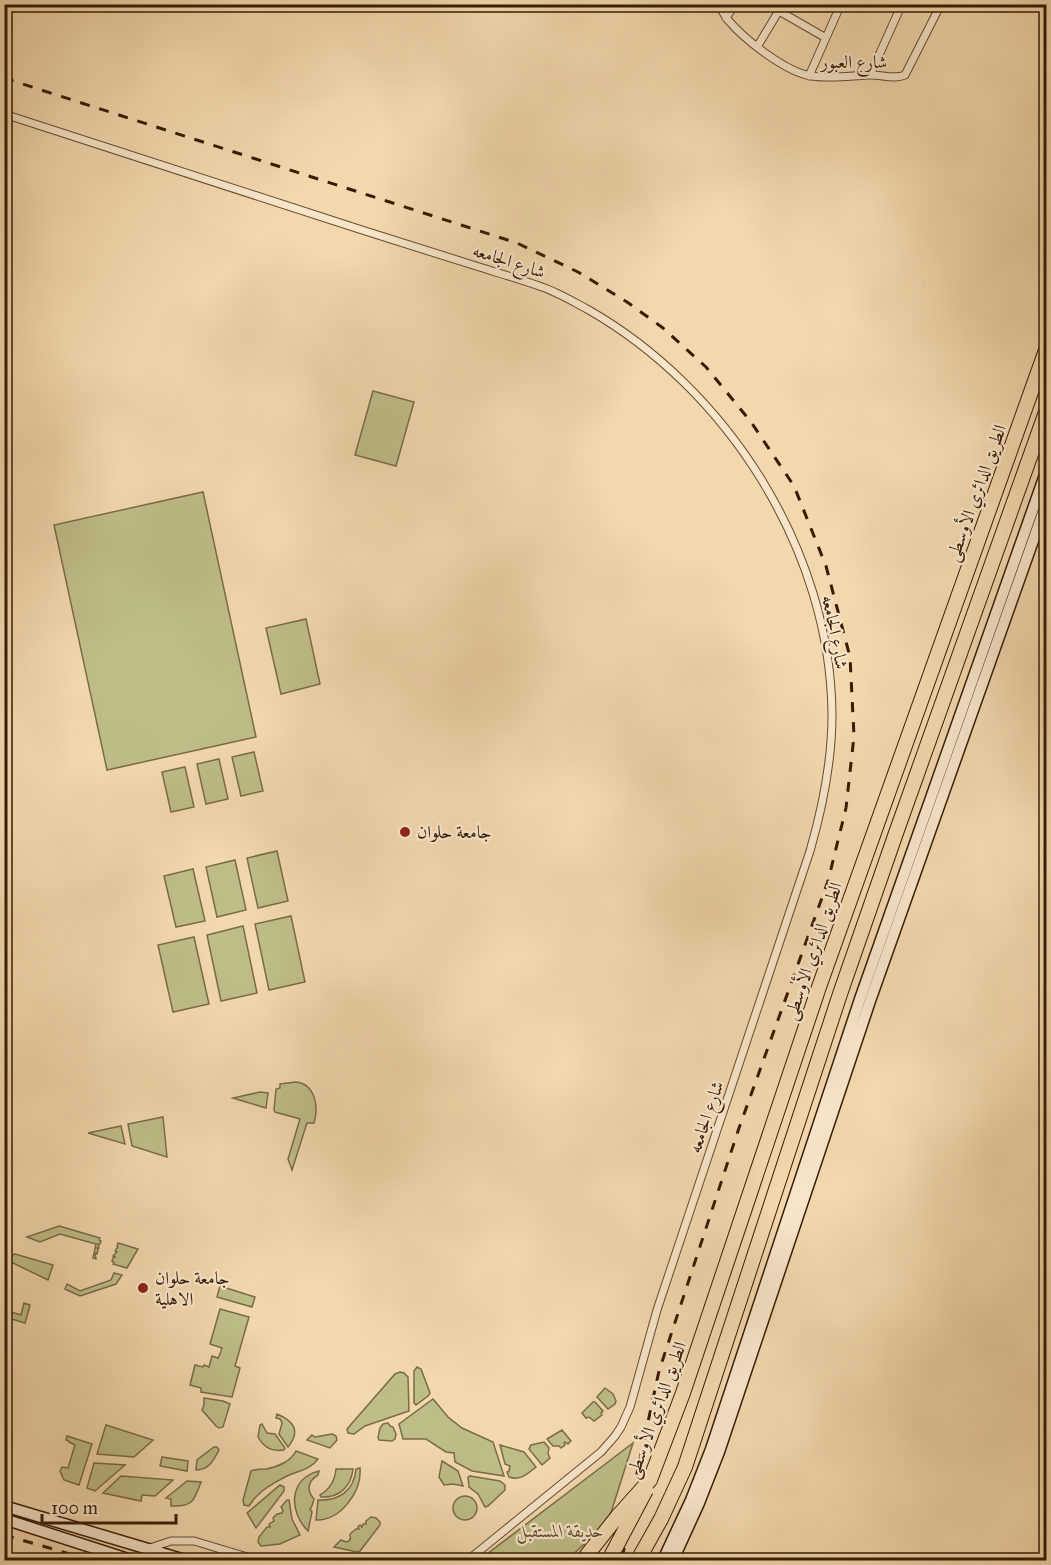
<svg xmlns="http://www.w3.org/2000/svg" width="1051" height="1565" font-family="'IM FELL Great Primer',Amiri,serif">
  <style>
    .green { fill: #bebd88; stroke: #7a6c46; stroke-width: 1.5 }
    .lines { fill: none; stroke-linecap: round; stroke-linejoin: round }
    .street-casing { stroke: #664b2f; stroke-width: 9 }
    .secondary-casing { stroke: #371c05; stroke-width: 13 }
    .highway-casing { stroke: #371c05; stroke-width: 16 }
    .street { stroke: #f7e5ca; stroke-width: 7 }
    .secondary { stroke: #f7e5ca; stroke-width: 10 }
    .highway { stroke: #f3d7ad; stroke-width: 14 }
    .rail { stroke: #371c05; stroke-width: 3; stroke-dasharray: 10 10; stroke-linecap: butt }
    .highway-bridge-casing { stroke: #371c05; stroke-width: 16; stroke-linecap: butt }
    .highway-bridge { stroke: #f3d7ad; stroke-width: 14 }
    .poi-dot { fill: #8f2418; stroke: #f7e5ca; stroke-width: 2 }
    .labels { text-anchor: middle; stroke-width: 4.5; stroke-linejoin: round; paint-order: stroke }
    .street-label { font-size: 18px; fill: #371c05; stroke: #f7e5ca }
    .poi-label { font-size: 18px; fill: #371c05; stroke: #f7e5ca; text-anchor: start }
    .park-label { font-size: 18px; font-style: italic; fill: #604c2c; stroke: #f7e5ca }
  </style>
  <rect width="100%" height="100%" fill="#f3d7ad"/>
  <filter id="stains"><feTurbulence type="fractalNoise" baseFrequency=".00333" numOctaves="4"/><feColorMatrix values="0 0 0 0 .2 0 0 0 0 .09 0 0 0 0 .02 0 0 0 .5 -.17"/></filter>
  <radialGradient id="worn" r=".72"><stop offset=".6" stop-color="#630" stop-opacity="0"/><stop offset="1" stop-color="#630" stop-opacity=".3"/></radialGradient>
  <!-- green -->
  <path class="green" d="M373,391L414,402L396,466L355,455Z
    M203,492L256,737L107,770L54,525Z
    M306,619L320,684L281,694L266,628Z
    M254,752L263,791L241,796L232,757Z
    M219,759L228,799L206,804L197,764Z
    M185,767L194,807L171,812L162,772Z
    M277,851L288,901L258,908L247,858Z
    M235,860L246,910L217,917L206,867Z
    M193,869L205,921L176,927L164,876Z
    M291,916L305,982L269,990L255,924Z
    M243,926L257,993L221,1001L207,935Z
    M194,937L209,1004L173,1012L158,945Z
    M296,1082C315,1084 319,1106 314,1123H307L292,1170L288,1159L300,1119L275,1112L274,1110L276,1089L280,1088V1084Z
    M260,1092L268,1093L266,1108L233,1098Z
    M163,1117L167,1157L132,1146L128,1124Z
    M121,1126L125,1144L88,1133Z
    M59,1226L100,1238L99,1240L101,1241L100,1244H98L99,1248H97L98,1250L97,1254L95,1253L96,1259L93,1258L96,1244L60,1234L40,1242L27,1237Z
    M118,1243L138,1249L127,1268L113,1264L114,1262L112,1261L113,1258L115,1257L113,1256L117,1252L115,1251L118,1247L117,1246Z
    M15,1254L53,1265L48,1280L11,1262L5,1264V1258Z
    M114,1273L122,1275L116,1284L80,1296L65,1289L67,1284L80,1291L111,1280Z
    M220,1286L255,1297L252,1307L217,1297Z
    M24,1303L30,1305L25,1323L5,1317V1310L21,1315Z
    M220,1309L249,1317L235,1366L240,1368L232,1397L201,1392V1388L190,1385L195,1365L203,1367L204,1365L209,1367L212,1356L218,1358L220,1354L222,1348L210,1344Z
    M417,1367L421,1369L430,1393L428,1396L416,1405L414,1403V1371Z
    M400,1372L404,1373L408,1377L409,1411L365,1426L354,1434L348,1433L347,1429L395,1374Z
    M605,1388L613,1394L616,1401L615,1404L608,1409L597,1397Z
    M204,1398L223,1401L230,1404L223,1427L219,1428L216,1426L202,1410L204,1405Z
    M433,1399L448,1417L462,1428L493,1442L504,1476L472,1471L455,1462L454,1453L446,1452L426,1439H403L399,1424Z
    M593,1402H595L603,1411L601,1413L602,1415L594,1421L589,1417L586,1418L582,1413Z
    M277,1414C294,1421 301,1431 288,1447L279,1434L282,1423L280,1419L276,1418Z
    M388,1423L390,1426L393,1427L396,1434L395,1439L392,1441L379,1440L378,1438L380,1428L383,1424Z
    M262,1424L267,1433L275,1434L285,1448L284,1450C272,1452 264,1448 258,1437L260,1425Z
    M106,1425L153,1440L134,1457L97,1454Z
    M562,1430L571,1441L568,1444L565,1442L564,1443L565,1445L561,1448L559,1446H553L547,1439Z
    M332,1434L336,1436L337,1440L330,1448L307,1440L312,1435L315,1437Z
    M67,1436L92,1444L79,1485L64,1480L60,1471L62,1467L68,1468L75,1445L69,1442V1441L66,1440Z
    M544,1442L549,1448L548,1454L550,1458L542,1465L529,1449L531,1445Z
    M633,1443L608,1522L567,1560H479Z
    M500,1445L524,1452L536,1467C527,1474 521,1481 509,1477L507,1472L509,1471L510,1466L505,1464Z
    M214,1447H217L219,1450C213,1461 209,1470 196,1470L197,1460Z
    M296,1451L318,1459C309,1471 298,1470 285,1477C276,1482 265,1487 258,1495C254,1498 252,1502 249,1506L244,1505L243,1500L251,1471C256,1469 260,1469 266,1469C278,1467 291,1461 296,1451Z
    M162,1457L188,1461L187,1471L160,1466Z
    M442,1461L458,1471L463,1486L453,1484L444,1485L439,1477Z
    M94,1463L125,1465L95,1491L87,1488Z
    M360,1468C362,1492 340,1521 316,1520L318,1500C339,1501 354,1491 356,1469Z
    M336,1469H353C351,1487 339,1498 321,1497L320,1495C330,1489 335,1481 336,1469Z
    M319,1471L318,1475C308,1481 306,1490 314,1499L312,1506L310,1509L312,1512L308,1531C289,1512 288,1479 319,1471Z
    M121,1476L173,1480L155,1496L142,1495L141,1501L103,1493Z
    M470,1476L500,1481L505,1485V1490L488,1506L485,1507L478,1494L469,1487L468,1477Z
    M187,1481L201,1482C194,1501 193,1507 171,1506V1499L166,1498Z
    M280,1485L284,1487V1491L256,1528L247,1513Z
    M453 1508a12 12 0 1 1 24 0a12 12 0 1 1-24 0Z
    M287,1500H289L292,1519L300,1535L280,1544L261,1546L258,1542L259,1537L267,1527H270L269,1524L274,1521L273,1518L277,1514L282,1513L283,1510L281,1507Z
    M371,1517L376,1518L380,1522V1525L360,1551L357,1552L334,1547L341,1540L346,1542C352,1541 350,1537 350,1534L356,1529H359L358,1527L360,1525L362,1527L363,1524H366V1521Z"/>
  <g class="lines">
    <!-- street casing -->
    <g class="street-casing">
      <path id="street" d="M718,4C722,10 724,15 728,20C745,40 787,73 812,76C831,79 849,76 868,75C880,74 894,80 905,75L941,4
        M779,11L826,38
        M726,18L735,4
        M757,47L783,4
        M870,75L902,4
        M809,76L841,4
        M4,114C124,152 243,192 362,230C400,242 438,254 476,266C498,273 520,279 542,287C557,292 572,301 587,309C728,389 831,551 832,715C832,761 823,806 810,851L657,1310L630,1407L621,1427L615,1436L601,1452L468,1560
        M150,1548L171,1541H194L257,1560"/>
    </g>
    <!-- secondary casing -->
    <g class="secondary-casing">
      <path id="secondary" d="M4,1506L185,1560
        M4,1519L131,1560
        M663,1560L691,1500L711,1449L860,999L1046,472
        M673,1560L699,1503L719,1452L870,1001L1046,504"/>
    </g>
    <!-- highway casing -->
    <g class="highway-casing">
      <path id="highway" d="M650,1480L683,1393L819,987L1046,350
        M638,1560L661,1519L685,1467L840,994L896,833L1046,412"/>
    </g>
    <!-- street -->
    <use href="#street" class="street"/>
    <!-- secondary -->
    <use href="#secondary" class="secondary"/>
    <!-- highway -->
    <use href="#highway" class="highway"/>
    <!-- rail -->
    <path class="rail" d="M4,78L517,243L578,272L627,302L663,328L706,367L751,422L794,486L826,566L850,657L854,736L846,808L828,881L739,1128L659,1371L638,1468L622,1560
      M4,1535L91,1560"/>
    <!-- highway-bridge casing -->
    <g class="highway-bridge-casing">
      <path id="highway-bridge" d="M583,1560L617,1517L650,1480
        M609,1560L646,1490"/>
    </g>
    <!-- highway-bridge -->
    <use href="#highway-bridge" class="highway-bridge"/>
  </g>
  <!-- markers -->
  <g class="poi-dot">
    <circle cx="405" cy="832" r="6"/>
    <circle cx="143" cy="1288" r="6"/>
  </g>
  <g class="labels">
    <!-- street labels -->
    <g class="street-label">
      <text x="854" y="68">شارع العبور</text>
      <text transform="translate(509 261) rotate(18)" y="6">شارع الجامعه</text>
      <text transform="translate(976 493) rotate(-70)" y="6">الطريق الدائري الأوسطى</text>
      <text transform="translate(835 632) rotate(79)" y="6">شارع الجامعه</text>
      <text transform="translate(813 951) rotate(-71)" y="6">الطريق الدائري الأوسطى</text>
      <text transform="translate(706 1117) rotate(-71)" y="6">شارع الجامعه</text>
      <text transform="translate(656 1410) rotate(-70)" y="6">الطريق الدائري الأوسطى</text>
    </g>
    <!-- poi labels -->
    <g class="poi-label">
      <text x="417" y="838">جامعة حلوان</text>
      <text x="155" y="1284">جامعة حلوان<tspan x="155" dy="21">الاهلية</tspan></text>
    </g>
    <!-- park labels -->
    <g class="park-label">
      <text x="560" y="1537">حديقة المستقبل</text>
    </g>
  </g>
  <!-- margin -->
  <rect width="1051" height="1565" fill="none" stroke="#f3d7ad" stroke-width="24"/>
  <rect x="6" y="6" width="1039" height="1553" fill="none" stroke="#371c05" stroke-width="3"/>
  <rect x="12" y="12" width="1027" height="1541" fill="none" stroke="#371c05" stroke-width="1.5"/>
  <!-- scale -->
  <path d="M42 1514v9h134v-9" fill="none" stroke="#371c05" stroke-width="3"/>
  <text x="51" y="1514" font-size="18" fill="#371c05" stroke="#f7e5ca" stroke-width="4.5" paint-order="stroke">100 m</text>
  <rect width="100%" height="100%" filter="url(#stains)"/>
  <rect width="100%" height="100%" fill="url(#worn)"/>
</svg>
